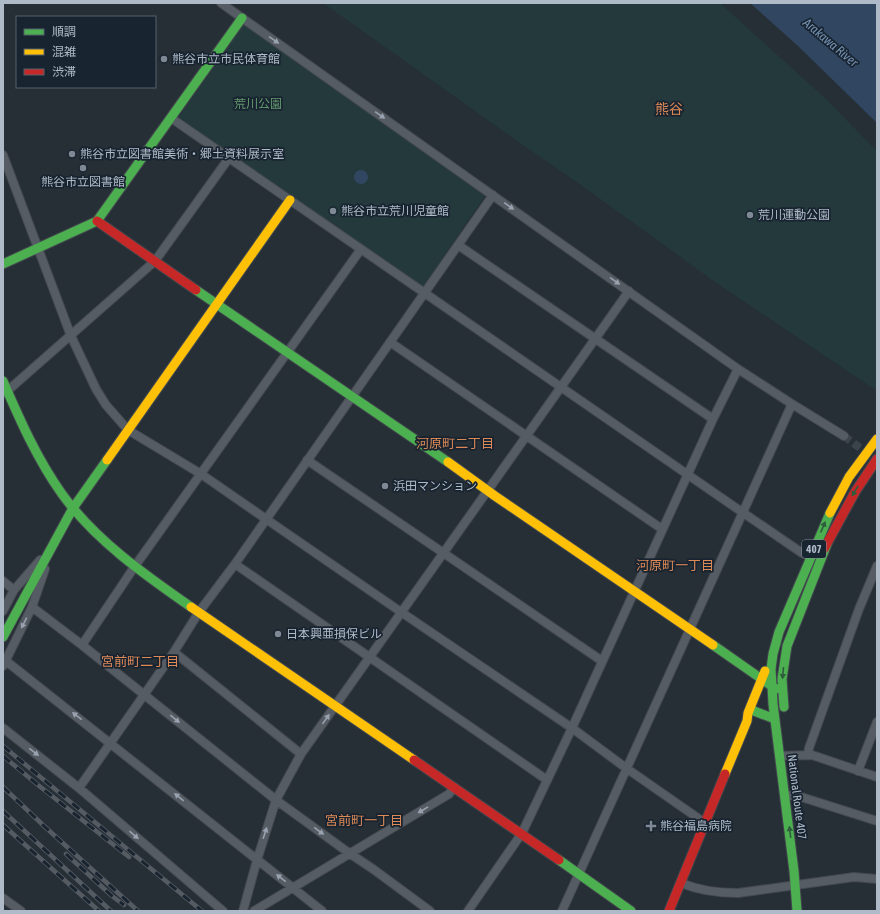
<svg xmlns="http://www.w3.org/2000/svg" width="880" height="914" font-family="'Asap Condensed','Noto Sans JP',sans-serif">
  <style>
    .green { fill: #23393c }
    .water { fill: #314761 }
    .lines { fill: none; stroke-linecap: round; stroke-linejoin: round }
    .street-tunnel { stroke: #3b434c; stroke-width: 8; stroke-dasharray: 8 4; stroke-linecap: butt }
    .street-casing { stroke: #43484e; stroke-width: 10 }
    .fast-casing { stroke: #43484e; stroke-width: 11 }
    .slow-casing { stroke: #43484e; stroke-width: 11 }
    .jam-casing { stroke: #43484e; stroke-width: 11 }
    .street { stroke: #565c64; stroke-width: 8 }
    .fast { stroke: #4caf50; stroke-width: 9 }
    .slow { stroke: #ffc107; stroke-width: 9 }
    .jam { stroke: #c62828; stroke-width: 9 }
    .rail-casing { stroke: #555b62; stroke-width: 4.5 }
    .rail { stroke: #192431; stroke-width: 3; stroke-dasharray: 9; stroke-linecap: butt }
    .oneway { fill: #99a2af }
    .oneway2 { fill: #2d5c3d }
    .poi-dot { fill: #7f8995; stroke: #192431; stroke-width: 1.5 }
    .labels { text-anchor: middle; stroke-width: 3.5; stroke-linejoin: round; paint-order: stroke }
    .shield { fill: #192431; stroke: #828d9b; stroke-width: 1 }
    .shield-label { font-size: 11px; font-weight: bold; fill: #afbac8 }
    .poi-label { font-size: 12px; fill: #afbac8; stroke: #192431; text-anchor: start }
    .park-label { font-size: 12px; fill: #649b6e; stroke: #192431 }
    .street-label { font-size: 12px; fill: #afbac8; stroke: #192431 }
    .water-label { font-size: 13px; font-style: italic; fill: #7492b2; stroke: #192431 }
    .neighbourhood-label { font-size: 13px; fill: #dc8956; stroke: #192431 }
    .quarter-label { font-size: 14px; fill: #dc8956; stroke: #192431 }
  </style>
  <rect width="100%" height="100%" fill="#262e36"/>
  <!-- green -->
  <path class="green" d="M323,3H720L825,98L877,151V391L715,282L581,185L527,148Z
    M244,24L485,196L423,287L178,118Z"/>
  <!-- water -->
  <path class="water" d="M750,3H877V123L798,46Z
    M354 177a7 7 0 1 1 14 0a7 7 0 1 1-14 0Z"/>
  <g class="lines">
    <!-- street-tunnel -->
    <path class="street-tunnel" d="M844,436L868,454"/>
    <!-- street casing -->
    <g class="street-casing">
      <path id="street" d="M221,3L738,369L792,404L844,436
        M171,118L742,512L802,553L811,557
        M3,155L71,336L96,389L106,405L128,430L201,474L266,519L401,612L572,728L626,768L705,823
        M458,245L713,419
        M390,342L662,529
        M5,393L155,261L229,158
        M307,460L602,661
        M235,564L547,780
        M3,581L14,590
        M32,607L82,645L276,800L349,853L373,869L430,911
        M3,611L14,590L40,560
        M82,645L135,566L361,249
        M174,652L301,754
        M6,661L322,911
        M3,666L32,607L45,569
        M3,728L79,788L223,911
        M808,754L809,748L859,609L877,566
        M780,756L812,755L877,777
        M858,771L877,722
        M79,788L174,652L199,612L235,564L493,195
        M786,796L795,795L877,821
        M681,883C700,891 718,893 738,893L854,877L877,879
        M3,898L21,911
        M243,911L257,860L276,800L301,754L629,291
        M254,911L449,794L454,787
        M468,911L522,833L572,728L713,419L738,369
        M562,911L792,404"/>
    </g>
    <!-- fast casing -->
    <g class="fast-casing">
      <path id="fast" d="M3,264L97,221L242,18
        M196,290L448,462
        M3,381C20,420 37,459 62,494C95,540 145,575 191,607
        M3,637L73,508L107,460
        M713,645L776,689
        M784,707L782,679L787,646L827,544
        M754,711L775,719
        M559,860L631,911
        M797,911L794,871L773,704L771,669L773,654L779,632L830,513"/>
    </g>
    <!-- slow casing -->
    <g class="slow-casing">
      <path id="slow" d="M107,460L290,200
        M448,462L495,496L713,645
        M830,513L849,477L877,439
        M191,607L414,760
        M725,774L747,721L748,713L765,671"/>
    </g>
    <!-- jam casing -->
    <g class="jam-casing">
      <path id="jam" d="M97,221L196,290
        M824,549L855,492L877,459
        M414,760L559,860
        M669,911L725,774"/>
    </g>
    <!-- street -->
    <use href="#street" class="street"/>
    <!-- fast -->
    <use href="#fast" class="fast"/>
    <!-- slow -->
    <use href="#slow" class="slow"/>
    <!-- jam -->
    <use href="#jam" class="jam"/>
    <!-- rail casing -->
    <g class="rail-casing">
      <path id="rail" d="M3,746L202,911
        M3,756L38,785L129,857
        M3,787L44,826L138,911
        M3,811L111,911
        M3,825L99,911
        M66,854L112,896L124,905"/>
    </g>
    <!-- rail -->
    <use href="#rail" class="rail"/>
  </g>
  <!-- one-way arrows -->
  <defs><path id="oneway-solid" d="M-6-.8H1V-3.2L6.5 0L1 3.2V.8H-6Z"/></defs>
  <g class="oneway">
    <use href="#oneway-solid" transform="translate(274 40) rotate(35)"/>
    <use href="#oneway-solid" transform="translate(380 115) rotate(35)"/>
    <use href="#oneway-solid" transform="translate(509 206) rotate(35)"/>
    <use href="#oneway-solid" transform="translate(615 281) rotate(35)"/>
    <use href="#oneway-solid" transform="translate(24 623) rotate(117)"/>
    <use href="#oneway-solid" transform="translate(77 716) rotate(-142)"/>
    <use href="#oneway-solid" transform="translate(175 719) rotate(39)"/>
    <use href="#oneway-solid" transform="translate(326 719) rotate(-54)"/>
    <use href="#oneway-solid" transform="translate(34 752) rotate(38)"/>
    <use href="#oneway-solid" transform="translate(179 797) rotate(-141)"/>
    <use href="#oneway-solid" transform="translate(423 810) rotate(149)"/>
    <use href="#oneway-solid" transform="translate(319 831) rotate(36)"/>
    <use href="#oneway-solid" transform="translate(265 833) rotate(-72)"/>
    <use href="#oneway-solid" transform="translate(134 835) rotate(40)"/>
    <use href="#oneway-solid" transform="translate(281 878) rotate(-142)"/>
  </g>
  <g class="oneway2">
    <use href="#oneway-solid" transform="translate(855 491) rotate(121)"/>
    <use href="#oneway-solid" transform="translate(823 527) rotate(-67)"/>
    <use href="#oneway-solid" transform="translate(783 673) rotate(95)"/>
    <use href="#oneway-solid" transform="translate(790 832) rotate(-97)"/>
  </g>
  <!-- markers -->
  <g class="poi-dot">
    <circle cx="164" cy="59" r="4"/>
    <circle cx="72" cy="154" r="4"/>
    <circle cx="83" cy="168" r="4"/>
    <circle cx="333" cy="211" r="4"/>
    <circle cx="750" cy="215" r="4"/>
    <circle cx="385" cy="486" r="4"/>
    <circle cx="278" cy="634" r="4"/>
    <path d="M649 820h4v4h4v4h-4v4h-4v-4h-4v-4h4z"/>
  </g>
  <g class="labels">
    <!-- shield labels -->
    <rect class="shield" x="802" y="540" width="24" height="18" rx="3"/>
    <g class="shield-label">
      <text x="814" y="553">407</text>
    </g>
    <!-- poi labels -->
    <g class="poi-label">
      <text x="172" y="63">熊谷市立市民体育館</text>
      <text x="80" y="158">熊谷市立図書館美術・郷土資料展示室</text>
      <text x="83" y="186" text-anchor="middle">熊谷市立図書館</text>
      <text x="341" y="215">熊谷市立荒川児童館</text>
      <text x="758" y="219">荒川運動公園</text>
      <text x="393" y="490">浜田マンション</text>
      <text x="286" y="638">日本興亜損保ビル</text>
      <text x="660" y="830">熊谷福島病院</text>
    </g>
    <!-- park labels -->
    <g class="park-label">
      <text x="258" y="108">荒川公園</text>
    </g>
    <!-- street labels -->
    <g class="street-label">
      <text transform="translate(797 797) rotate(83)" y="4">National Route 407</text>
    </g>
    <!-- water labels -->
    <g class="water-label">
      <text transform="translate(831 42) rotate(40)" y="5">Arakawa River</text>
    </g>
    <!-- neighbourhood labels -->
    <g class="neighbourhood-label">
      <text x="455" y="448">河原町二丁目</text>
      <text x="675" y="570">河原町一丁目</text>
      <text x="140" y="666">宮前町二丁目</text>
      <text x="364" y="825">宮前町一丁目</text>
    </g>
    <!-- quarter labels -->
    <g class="quarter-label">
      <text x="669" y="114">熊谷</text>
    </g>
  </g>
  <!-- border -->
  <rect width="880" height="914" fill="none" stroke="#afbac8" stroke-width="8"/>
  <!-- legend -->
  <rect x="16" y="16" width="140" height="72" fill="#192431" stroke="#55606d"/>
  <rect x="24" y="29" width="20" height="6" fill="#4caf50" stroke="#55606d"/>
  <text x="52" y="36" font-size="12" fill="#afbac8">順調</text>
  <rect x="24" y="49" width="20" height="6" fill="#ffc107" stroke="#55606d"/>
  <text x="52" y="56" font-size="12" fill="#afbac8">混雑</text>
  <rect x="24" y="69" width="20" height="6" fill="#c62828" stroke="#55606d"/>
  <text x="52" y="76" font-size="12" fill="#afbac8">渋滞</text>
</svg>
